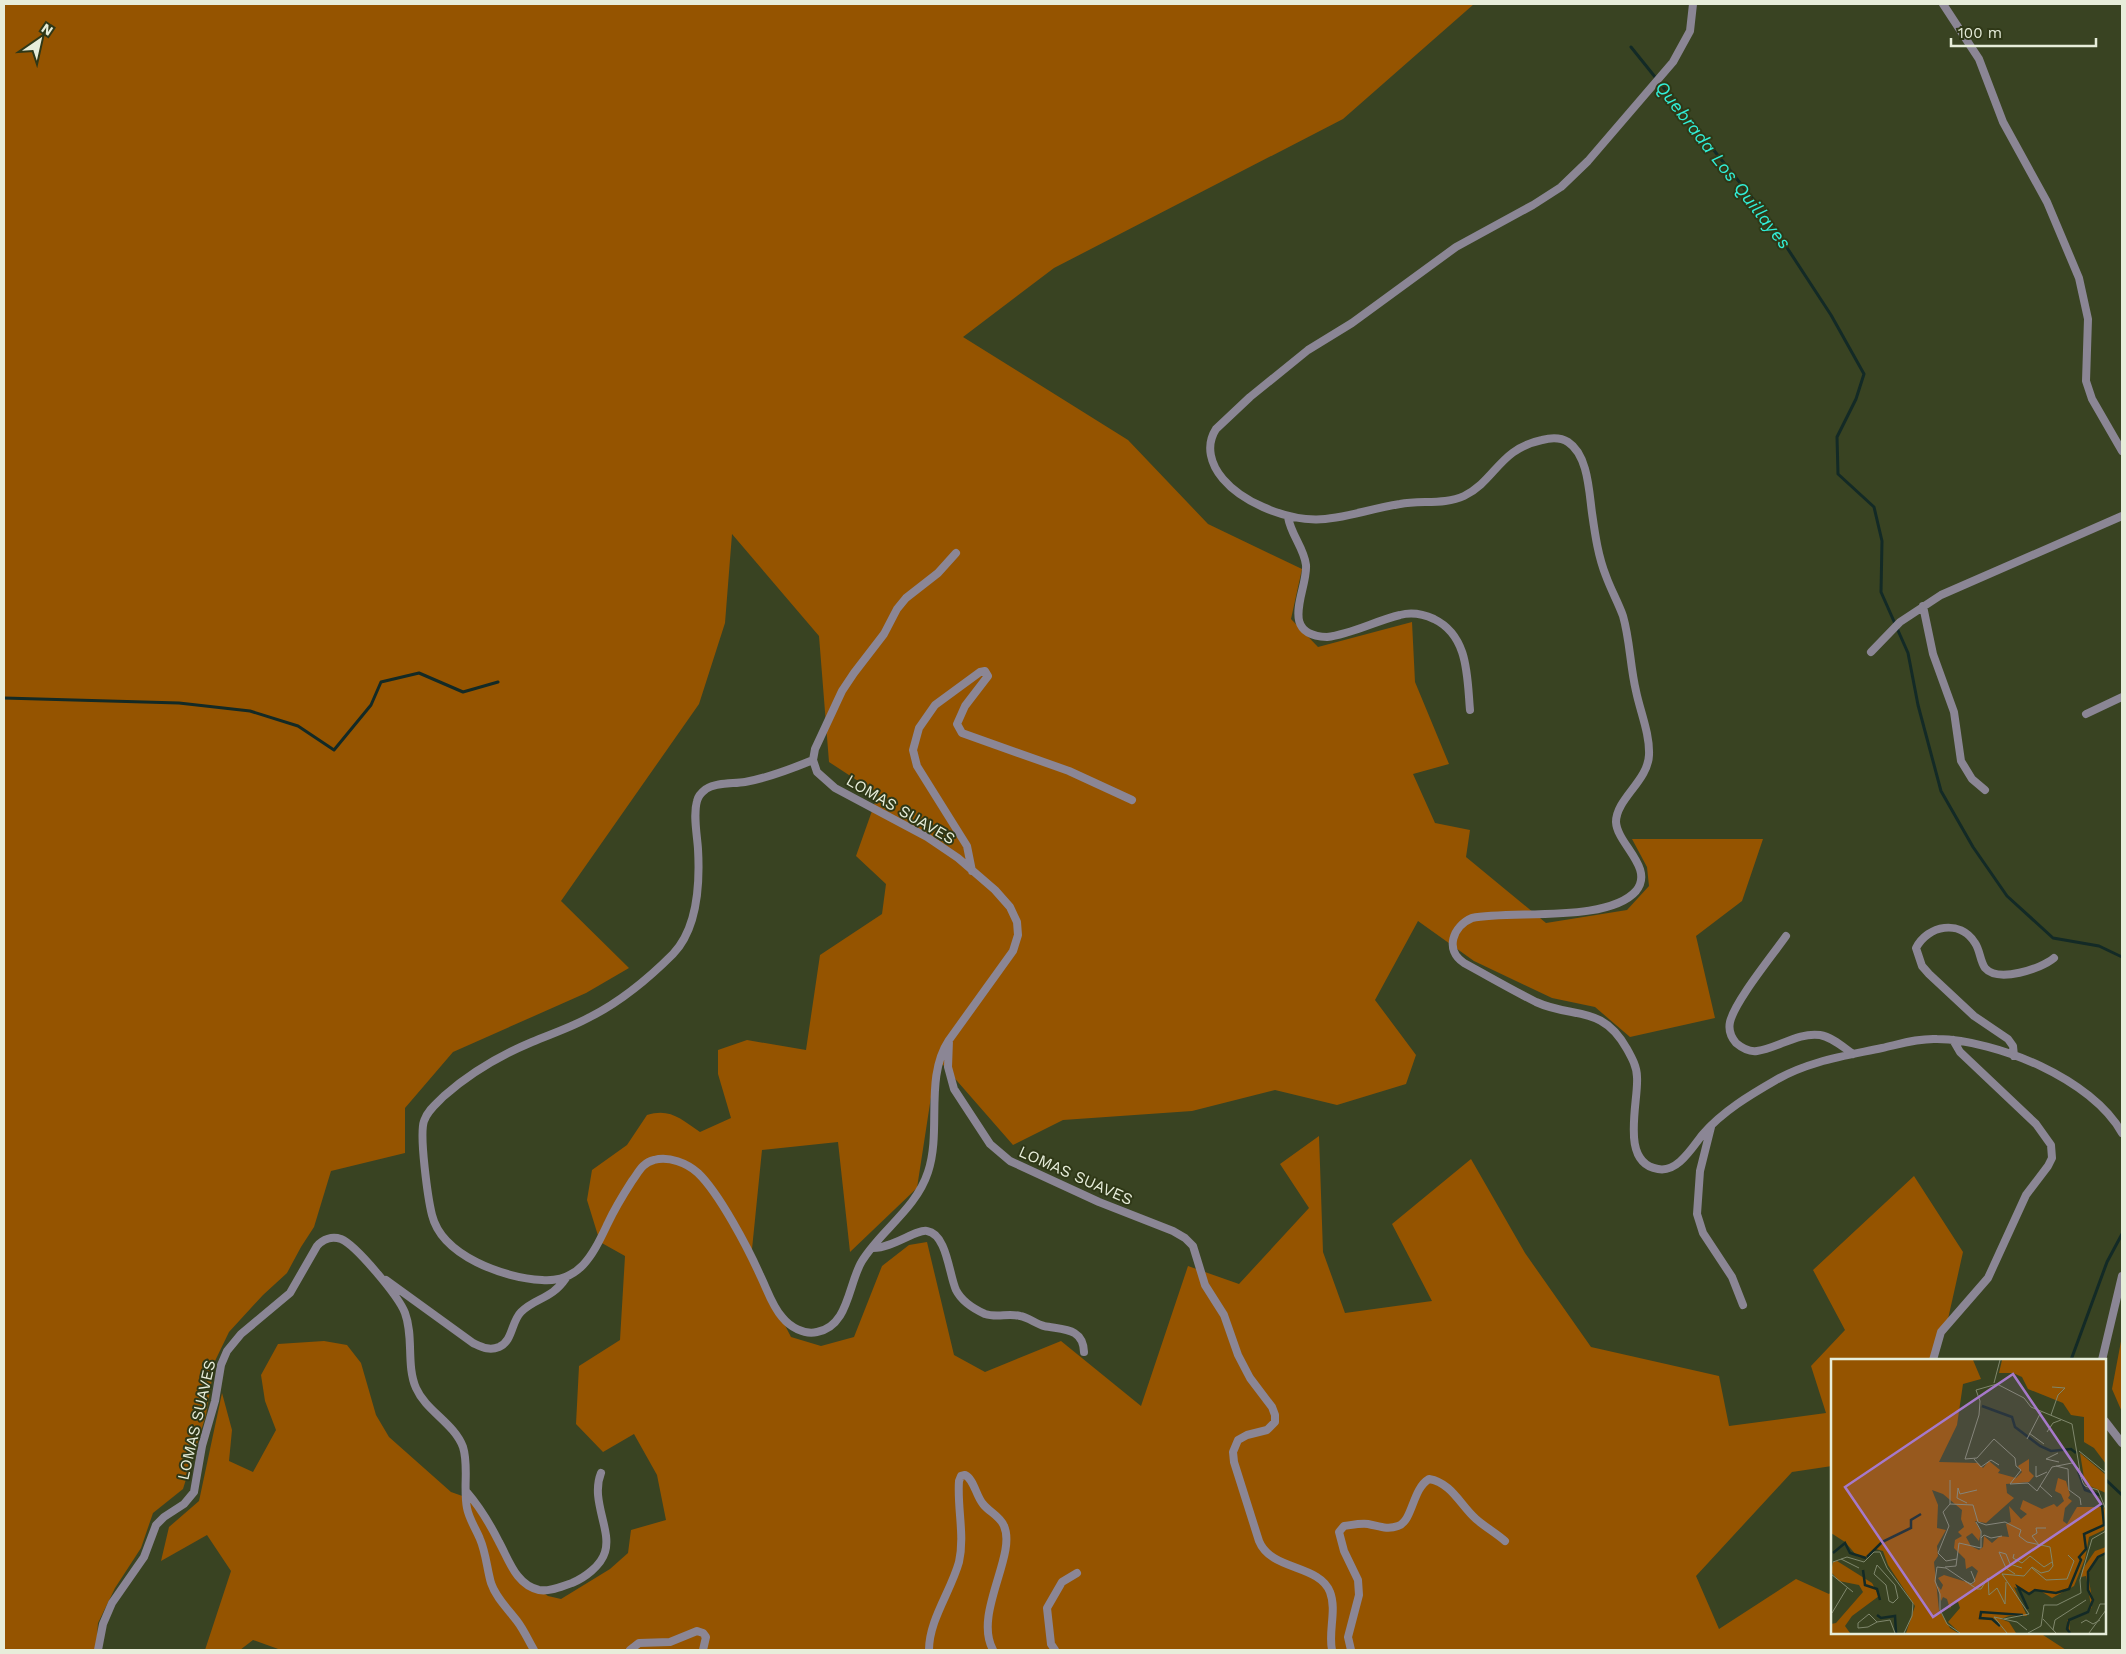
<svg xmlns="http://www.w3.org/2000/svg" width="2126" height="1654" font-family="'Work Sans',sans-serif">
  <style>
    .green { fill: #955400 }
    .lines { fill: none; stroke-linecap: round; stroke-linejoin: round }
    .stream { stroke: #132a26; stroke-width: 3 }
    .minor { stroke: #8b8695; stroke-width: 8 }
    .labels { text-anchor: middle; stroke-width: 4; stroke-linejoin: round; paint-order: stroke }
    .street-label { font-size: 16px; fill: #e7edda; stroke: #2f3817 }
    .water-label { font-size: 18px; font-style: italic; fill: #31efd8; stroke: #2f3817 }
    .inset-river { fill: none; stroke: #132a26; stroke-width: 2.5 }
    .inset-road { fill: none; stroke: #7f876c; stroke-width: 1 }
    .view { fill: #a679ca; fill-opacity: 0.15; stroke: #a679ca; stroke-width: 2.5 }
    .inset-edge { fill: none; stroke: #e7edda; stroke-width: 2.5 }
  </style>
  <rect width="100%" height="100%" fill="#394322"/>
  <!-- green -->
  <path class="green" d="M4,4H1474L1343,119L1054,268L963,337L1128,440L1208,524L1302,569L1291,619L1318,647L1412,622L1415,682L1449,764L1413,774L1435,823L1470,830L1466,857L1546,923L1627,910L1649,886L1647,867L1632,839H1763L1742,901L1696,936L1715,1018L1630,1037L1595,1007L1552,998L1474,961L1418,921L1375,1000L1416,1055L1406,1084L1337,1105L1275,1090L1192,1111L1063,1120L1013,1145L937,1058L917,1188L850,1252L838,1142L762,1150L751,1259L791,1337L821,1346L854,1337L882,1266L909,1245L927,1242L954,1355L985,1372L1061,1341L1141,1406L1188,1266L1239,1284L1309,1208L1280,1164L1319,1136L1323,1252L1345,1313L1432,1301L1392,1224L1471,1159L1525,1253L1591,1347L1719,1376L1729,1426L1826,1413L1811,1366L1845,1330L1813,1270L1914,1176L1963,1252L1946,1328L1933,1360H1832V1466L1792,1472L1696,1576L1719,1629L1796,1579L1829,1594L1832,1591V1633H2040L2066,1650H281L253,1640L240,1650H205L231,1571L207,1535L161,1561L169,1527L199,1501L222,1393L232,1430L229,1461L253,1472L276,1430L265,1401L261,1375L278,1344L324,1341L347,1345L361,1363L376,1415L389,1437L451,1492L471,1499L521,1577L548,1596L561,1599L610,1569L628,1553L631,1530L666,1520L657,1475L634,1434L603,1452L576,1424L579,1366L620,1340L625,1256L600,1242L587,1200L592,1170L627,1145L647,1115C670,1108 681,1119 700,1132L731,1118L718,1074V1050L747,1040L806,1050L820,955L882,914L886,884L856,856L878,794L829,762L819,636L732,534L725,623L699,704L561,901L629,968L586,993L453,1052L405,1108V1153L331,1171L314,1227L301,1247L287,1273L263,1295L229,1332L215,1361L206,1415L183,1489L153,1513L141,1548L115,1588L98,1623L96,1650H4Z
    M2122,1336V1412L2112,1389Z"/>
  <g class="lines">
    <!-- stream -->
    <path class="stream" d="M1631,47L1765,214L1831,315L1864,374L1856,399L1837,437L1838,474L1874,507L1882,541L1881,592L1908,653L1918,705L1941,791L1973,847L2007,896L2053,938L2099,946L2122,957
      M4,698L179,703L250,711L298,726L334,750L371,705L381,682L419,673L463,692L498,682
      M2071,1360L2107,1262L2122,1234
      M2105,1479L2122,1495"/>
    <!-- minor -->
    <path class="minor" d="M1693,4L1690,31L1673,62L1588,161L1561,187L1533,205L1456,247L1352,323L1308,350L1250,397L1216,429C1205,446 1211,465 1223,479C1234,492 1247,500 1263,507C1319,532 1345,513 1400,504C1420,500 1445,505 1464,496C1496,480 1499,449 1542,440C1550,438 1560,437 1568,442C1588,455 1589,491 1592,513C1595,534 1598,556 1606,576C1611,590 1618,602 1623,616C1630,640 1630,666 1636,691C1640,711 1650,734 1649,755C1648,781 1616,799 1616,822C1617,844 1655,868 1636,891C1608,923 1512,910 1472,918C1453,926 1444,950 1464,963C1488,976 1512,990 1536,1002C1573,1019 1602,1004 1627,1049C1632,1058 1637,1067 1637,1077C1639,1101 1619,1163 1658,1169C1678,1173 1693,1146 1703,1134C1723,1111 1750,1095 1776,1080C1809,1061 1845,1056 1882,1048C1900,1044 1919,1038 1937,1039C1997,1040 2092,1079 2122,1133
      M1943,4L1979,59L2003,122L2047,202L2079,278L2088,319L2086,381L2092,399L2122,451
      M1288,517C1291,535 1304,548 1306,565C1308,590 1277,635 1327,637C1352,634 1375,621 1400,615C1411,612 1423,614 1434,619C1469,636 1467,677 1470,710
      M956,553L938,573L906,598L897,609L884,634L854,673L842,691L815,749L813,760L817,772L835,788L927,837L958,858L995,890L1010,907L1017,922L1018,935L1013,951L949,1040L948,1067L954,1089L990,1144L1010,1161L1099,1202L1173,1231L1185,1238L1193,1246L1205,1285L1224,1315L1238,1355L1250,1378L1272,1407L1275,1415V1422L1267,1430L1247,1435L1238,1440L1233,1452L1234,1462L1259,1541C1271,1571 1319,1564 1330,1592C1337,1610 1328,1632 1332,1650
      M1923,606L1933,654L1954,712L1961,761L1972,779L1985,790
      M1871,652L1900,622L1941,595L2122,516
      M2086,714L2122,697
      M813,760C791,769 768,778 745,782C733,784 717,782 706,789C702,792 698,796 697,801C693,815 697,834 698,849C700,884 698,928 673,954C649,978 620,1002 590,1017C572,1027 551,1034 532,1042C501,1055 469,1074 444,1096C437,1103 427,1111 424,1121C419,1135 428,1199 432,1215C442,1256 504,1278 542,1280C581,1283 594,1252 608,1223C615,1208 623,1195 632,1181C638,1173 643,1162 654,1160C669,1156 687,1163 698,1173C719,1193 748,1248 760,1275C767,1289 772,1306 782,1317C790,1327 804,1335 817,1332C849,1326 848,1284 862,1261C881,1230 916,1209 928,1172C942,1130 924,1078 949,1040
      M972,871L967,846L917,766L913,750L919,728L935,705L980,672L985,671L988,676L965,706L957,724L962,733L1069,771L1132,800
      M1786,936C1772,956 1735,1001 1730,1022C1728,1031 1731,1037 1736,1043C1742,1048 1750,1052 1757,1051C1778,1048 1798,1032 1820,1035C1832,1037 1843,1047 1853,1054
      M2014,1056L2013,1046L2008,1039L1974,1016L1929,974L1922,966L1916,948C1928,925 1960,919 1975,943C1980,950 1980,961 1985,968C1998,983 2041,969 2054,958
      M1711,1127L1700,1171L1697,1214L1703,1233L1732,1277L1743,1305
      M873,1248C893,1248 916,1229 927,1231C947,1234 949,1275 956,1290C962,1302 974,1309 985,1314C997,1318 1008,1313 1020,1316C1028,1317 1036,1324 1044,1326C1062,1330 1083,1327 1084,1352
      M386,1280L473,1343C482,1347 489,1351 499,1347C513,1341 511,1322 521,1312C536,1297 551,1300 566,1278
      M1933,1360L1941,1332L1988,1278L2026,1195L2048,1166L2052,1158L2051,1145L2036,1124L1960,1052L1953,1040
      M2102,1360L2122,1276
      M2105,1421L2122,1443
      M466,1491C479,1506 490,1524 499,1542C509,1560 516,1585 539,1590C550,1592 562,1586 572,1583C584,1578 601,1566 605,1552C612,1530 590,1500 601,1473
      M98,1650L103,1624L112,1603L144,1557L156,1525L164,1517L184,1504L194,1492L202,1446L215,1401L221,1365L227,1351L241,1334L290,1293L317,1246C323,1239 332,1236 341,1239C356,1245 399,1297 405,1313C414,1337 406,1365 416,1388C426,1411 454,1423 463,1447C469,1466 463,1488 467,1508C469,1519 476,1529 480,1539C486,1553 487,1569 491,1583C496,1598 508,1609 517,1621C524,1630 528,1640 534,1650
      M630,1650L639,1643L670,1642L697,1631L703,1633L706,1637L703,1650
      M929,1650C929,1620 951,1591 959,1562C965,1535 957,1508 959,1481L961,1476L965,1475C974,1479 976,1496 983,1504C989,1512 1000,1516 1004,1526C1017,1555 973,1614 993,1650
      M1055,1650L1051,1644L1047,1608L1062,1582L1077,1573
      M1351,1650L1348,1637L1359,1595L1358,1580L1344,1551L1339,1532L1344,1526C1352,1525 1360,1523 1368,1524C1379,1526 1387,1530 1398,1526C1413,1521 1412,1489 1429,1479C1452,1483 1460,1505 1476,1519C1485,1527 1496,1533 1505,1541"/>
  </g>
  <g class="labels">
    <!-- street labels -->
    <g class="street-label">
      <text transform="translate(901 809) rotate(30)" y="6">LOMAS SUAVES</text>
      <text transform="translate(1076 1175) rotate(24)" y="6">LOMAS SUAVES</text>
      <text transform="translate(196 1420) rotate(-77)" y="6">LOMAS SUAVES</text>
    </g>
    <!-- water labels -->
    <g class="water-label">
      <text transform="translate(1723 165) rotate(52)" y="6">Quebrada Los Quillayes</text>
    </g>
  </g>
  <!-- overview -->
  <g transform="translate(1831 1359)">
    <rect width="275" height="275" fill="#394322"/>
    <path d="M0,1H142L150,20L132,25L126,66L108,103L147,104L152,109L158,102L169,111L167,114L185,119L191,113L187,107L198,100V112L203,117L198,123L175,125L176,134L183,139L155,164L144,162L150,173L148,182L141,174L135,178L140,187L148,191L152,188L153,177L161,184L169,177L178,178L175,165L180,163L178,147L190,160L196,155L189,150L192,141L211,150L223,145L226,148L233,142L230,135L224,132L227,119L235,122L239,136L237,139L241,142L234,149L232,162L236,165L246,148H273L275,153L273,171L258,178L254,200L243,227L221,239L208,231L198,234L183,228L196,257H178L170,260L178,263L185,274H129L117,263L129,249L127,243L121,244L119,250L116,240L112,238L110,242L106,226L110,231L112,226L107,219L113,216L142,225L147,212L141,207L135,210L134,200L123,189L124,181L131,177L127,173L133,168L130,160L131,151L112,135L101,131L107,146L106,169L115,171L106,187L107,197L103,203L108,251L119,269L127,274H75L84,247L57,206L52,192L45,190L34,199L27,198L14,183L0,174ZM171,1H275V105L263,89L253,83V58L240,56L232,44L197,30L191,18L182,14H168ZM249,94L275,116V134L254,125ZM275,188V193L266,199L257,216L261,239V248L257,254L238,261L239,274L236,261L256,253L260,247L255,217L250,218L251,211L264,192ZM6,202L41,224L48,237L21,257L14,267L19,274H0V265L5,264L32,233L28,226L8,222L0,213L2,203Z" fill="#955400"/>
    <path class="inset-river" d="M151,47L181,58L184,68L209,87L220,92L240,90L245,94M247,112L254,131L269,136M2,194L14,184L19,194L35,199M36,198L51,183L80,169V161L90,155M32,211L34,226L46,230L49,241M197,250L187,228L198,235L204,231L225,234L238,230L250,201L248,198L255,190L253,175L273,166L271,146M46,256L50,259L64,257L65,274M169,267L161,260L149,259L150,253L192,256M239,274L236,270L238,261L257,253L262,241L257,231V213L267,198L275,194"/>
    <path class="inset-road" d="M163,24L169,1M220,56L227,36L234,29L221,28M216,73L222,64L230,61M198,74L213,85M196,80L210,53M248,92L275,114M227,94L215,100L228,103M143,100L150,108L160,101L168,106M205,107V118L216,113M225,107L237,110L238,131L249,139L250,146M250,118L241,65L200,48L193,39L166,25L145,31L149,42L148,56L134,100L146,99L163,80L184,99L185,107L190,111L179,125L197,124L206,132L221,108L241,104L247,109L248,113L250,118L252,124L254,127L267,131L275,151M119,121V145L142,146L147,163L155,166L174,163L190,171L188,177L196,183L219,188L222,207L218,212L210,214L201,208L193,217L171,215L198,255L173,260M209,127L221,138M136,144L126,139L127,129L129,135L146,131M119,145L112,153L118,167L107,194L115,202L126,200M150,179L153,176L160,179L171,177M208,186L201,177L206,174L205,169H215M49,193L56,209L82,244L81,257L73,274M0,194V210M183,195L182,199L191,204L199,197L213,208L221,203M10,200L28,209M2,203L16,198L33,203L43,193H49M46,206L64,226L67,239L62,244L58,242L55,226L43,215ZM114,208L125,207L128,184L150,189V172L145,163M201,209L215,221L236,220L243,202L237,196M0,215L22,233M184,215L175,209L168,193L175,195L179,205L191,209M134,222L140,225L144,222L140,212M1,254L16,229M38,255L46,263L37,268L27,269V264ZM265,255L269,245H275M212,260L225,274M46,263L59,261L64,274M250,264L255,261L262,265L269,261M222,271L224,261L255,241M129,274L116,265L109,251V235L104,222L106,208L115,209L146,230H150L157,219L158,236L166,229L174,245L175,223M176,274L163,258L186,263L196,271M197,274L210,267L213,246H226L250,234L249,221L261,180L275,172M258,274L275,251"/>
    <path class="view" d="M182,15L270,145L102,258L14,128Z"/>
    <rect width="275" height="275" class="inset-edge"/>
  </g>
  <!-- border -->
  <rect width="2126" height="1654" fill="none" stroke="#e7edda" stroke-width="10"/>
  <!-- north arrow -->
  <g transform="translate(40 40) rotate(34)" stroke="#2f3817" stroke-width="4" paint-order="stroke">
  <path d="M0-4L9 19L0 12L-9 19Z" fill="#e7edda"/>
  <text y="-8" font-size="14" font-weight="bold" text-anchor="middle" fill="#e7edda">N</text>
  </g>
  <!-- scale -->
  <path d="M1951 38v8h145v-8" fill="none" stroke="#e7edda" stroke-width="2.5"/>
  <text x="1958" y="38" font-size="15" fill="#e7edda" stroke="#2f3817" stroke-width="4" paint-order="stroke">100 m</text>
</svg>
